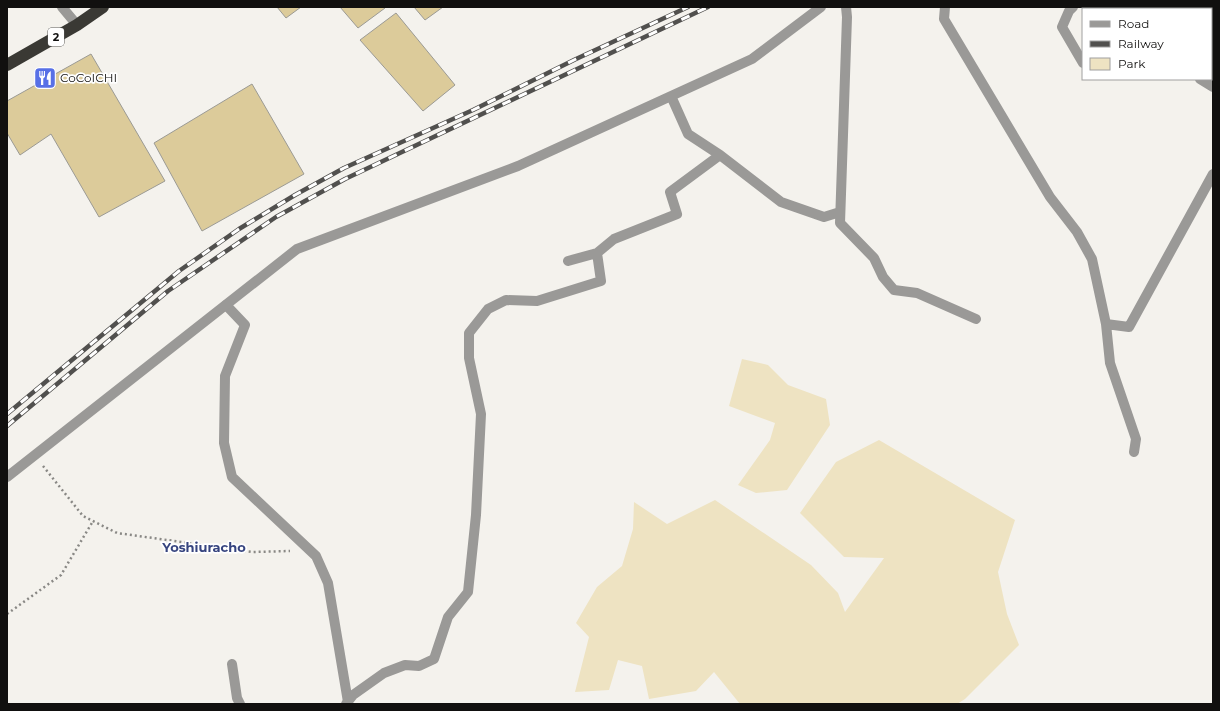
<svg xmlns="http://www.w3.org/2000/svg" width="1220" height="711" font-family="Montserrat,sans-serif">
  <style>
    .green { fill: #eee3c2 }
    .building { fill: #dccb9a; stroke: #9b9a94 }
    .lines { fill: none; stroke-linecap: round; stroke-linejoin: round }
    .path { stroke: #898885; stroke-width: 2.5; stroke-dasharray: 2 3; stroke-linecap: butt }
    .lane { stroke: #9a9997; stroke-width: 10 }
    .street { stroke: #9a9997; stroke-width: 10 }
    .highway { stroke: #3a3934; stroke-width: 12 }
    .rail-casing { stroke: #51504e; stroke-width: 4.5 }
    .rail { stroke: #fff; stroke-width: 3; stroke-dasharray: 9; stroke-linecap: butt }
    .labels { text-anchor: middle; stroke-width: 3.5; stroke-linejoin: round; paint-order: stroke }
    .shield { fill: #fff; stroke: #585857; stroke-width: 1 }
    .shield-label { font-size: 11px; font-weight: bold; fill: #11100f }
    .poi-label { font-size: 12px; fill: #11100f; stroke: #fff; text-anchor: start }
    .neighbourhood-label { font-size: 13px; font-weight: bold; fill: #36447f; stroke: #fff }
  </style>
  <rect width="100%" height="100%" fill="#f4f2ed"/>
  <!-- green -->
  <path class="green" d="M742,359L768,365L788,385L826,399L830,425L787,490L756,493L738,485L770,440L775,423L729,406Z
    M879,440L1015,520L998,572L1007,614L1019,645L965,699L957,704H740L714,672L696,691L649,699L642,666L618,660L609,690L575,692L589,637L576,623L597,587L622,566L633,529L634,502L667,524L715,500L811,565L838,593L845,612L884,558L844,557L800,513L836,462Z"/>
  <!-- building -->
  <path class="building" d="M277,7H301L286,18Z
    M340,7H384L385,8L358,28Z
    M414,7H443L425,20Z
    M396,13L455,85L423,111L360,40Z
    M91,54L165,181L99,217L51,134L20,155L7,133V101Z
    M252,84L304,174L202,231L154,143Z"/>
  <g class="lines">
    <!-- path -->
    <path class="path" d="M43,466L83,516L117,533L253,552L290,551
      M7,614L61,575L93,521"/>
    <!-- lane -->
    <path class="lane" d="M226,305L245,325L225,376L224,443L232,477L316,556L328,583L348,702"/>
    <!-- street -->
    <path class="street" d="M62,7L77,25
      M846,7L847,17L840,223L874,258L883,277L894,290L917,293L976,319
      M945,7L944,19L1050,197L1077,232L1092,259L1106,324L1110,363L1136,439L1134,452
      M1073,7L1069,11L1062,27L1083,63
      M1180,9V7
      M1211,24L1213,25
      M1200,79L1213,87
      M671,96L688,134L720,155L781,202L824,217L840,212
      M568,261L597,253L614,239L677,214L670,192L720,155
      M1106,324L1129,327L1213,174
      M7,477L297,249L518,166L752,59L821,7
      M232,664L237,698L240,704
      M346,704L353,695L384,673L405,665L419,666L434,659L448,617L468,592L476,515L481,414L469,358V333L488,309L506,300L537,301L601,281L597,253"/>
    <!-- highway -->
    <path class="highway" d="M7,65L77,25L103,7"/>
    <!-- rail casing -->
    <g class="rail-casing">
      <path id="rail" d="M7,414L179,271L239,229L295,195L344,168L473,110L576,59L688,7
        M7,426L168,291L276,217L345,179L708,7"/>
    </g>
    <!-- rail -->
    <use href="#rail" class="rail"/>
  </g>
  <!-- icons -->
  <defs>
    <g id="restaurant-square" transform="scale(1.15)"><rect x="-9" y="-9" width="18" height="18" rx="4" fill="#5870e6" stroke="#fff"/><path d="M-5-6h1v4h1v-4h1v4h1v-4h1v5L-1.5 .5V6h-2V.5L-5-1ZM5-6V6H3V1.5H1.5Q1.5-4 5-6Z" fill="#fff"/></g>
  </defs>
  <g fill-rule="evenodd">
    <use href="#restaurant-square" x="45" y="78"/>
  </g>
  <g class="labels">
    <!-- shield labels -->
    <rect class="shield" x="48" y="28" width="16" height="18" rx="3"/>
    <g class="shield-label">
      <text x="56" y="41">2</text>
    </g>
    <!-- poi labels -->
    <g class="poi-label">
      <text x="60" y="82">CoCoICHI</text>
    </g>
    <!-- neighbourhood labels -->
    <g class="neighbourhood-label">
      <text x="204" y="552">Yoshiuracho</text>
    </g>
  </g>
  <!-- border -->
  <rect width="1220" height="711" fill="none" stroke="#11100f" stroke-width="16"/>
  <!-- legend -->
  <rect x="1082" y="8" width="130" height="72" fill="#ffffff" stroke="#a09f9f"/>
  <rect x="1090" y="21" width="20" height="6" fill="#9a9997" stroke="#a09f9f"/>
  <text x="1118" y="28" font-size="12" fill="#11100f">Road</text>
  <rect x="1090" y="41" width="20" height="6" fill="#51504e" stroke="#a09f9f"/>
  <text x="1118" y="48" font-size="12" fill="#11100f">Railway</text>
  <rect x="1090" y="58" width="20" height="12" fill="#eee3c2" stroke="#a09f9f"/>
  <text x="1118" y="68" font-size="12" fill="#11100f">Park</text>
</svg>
